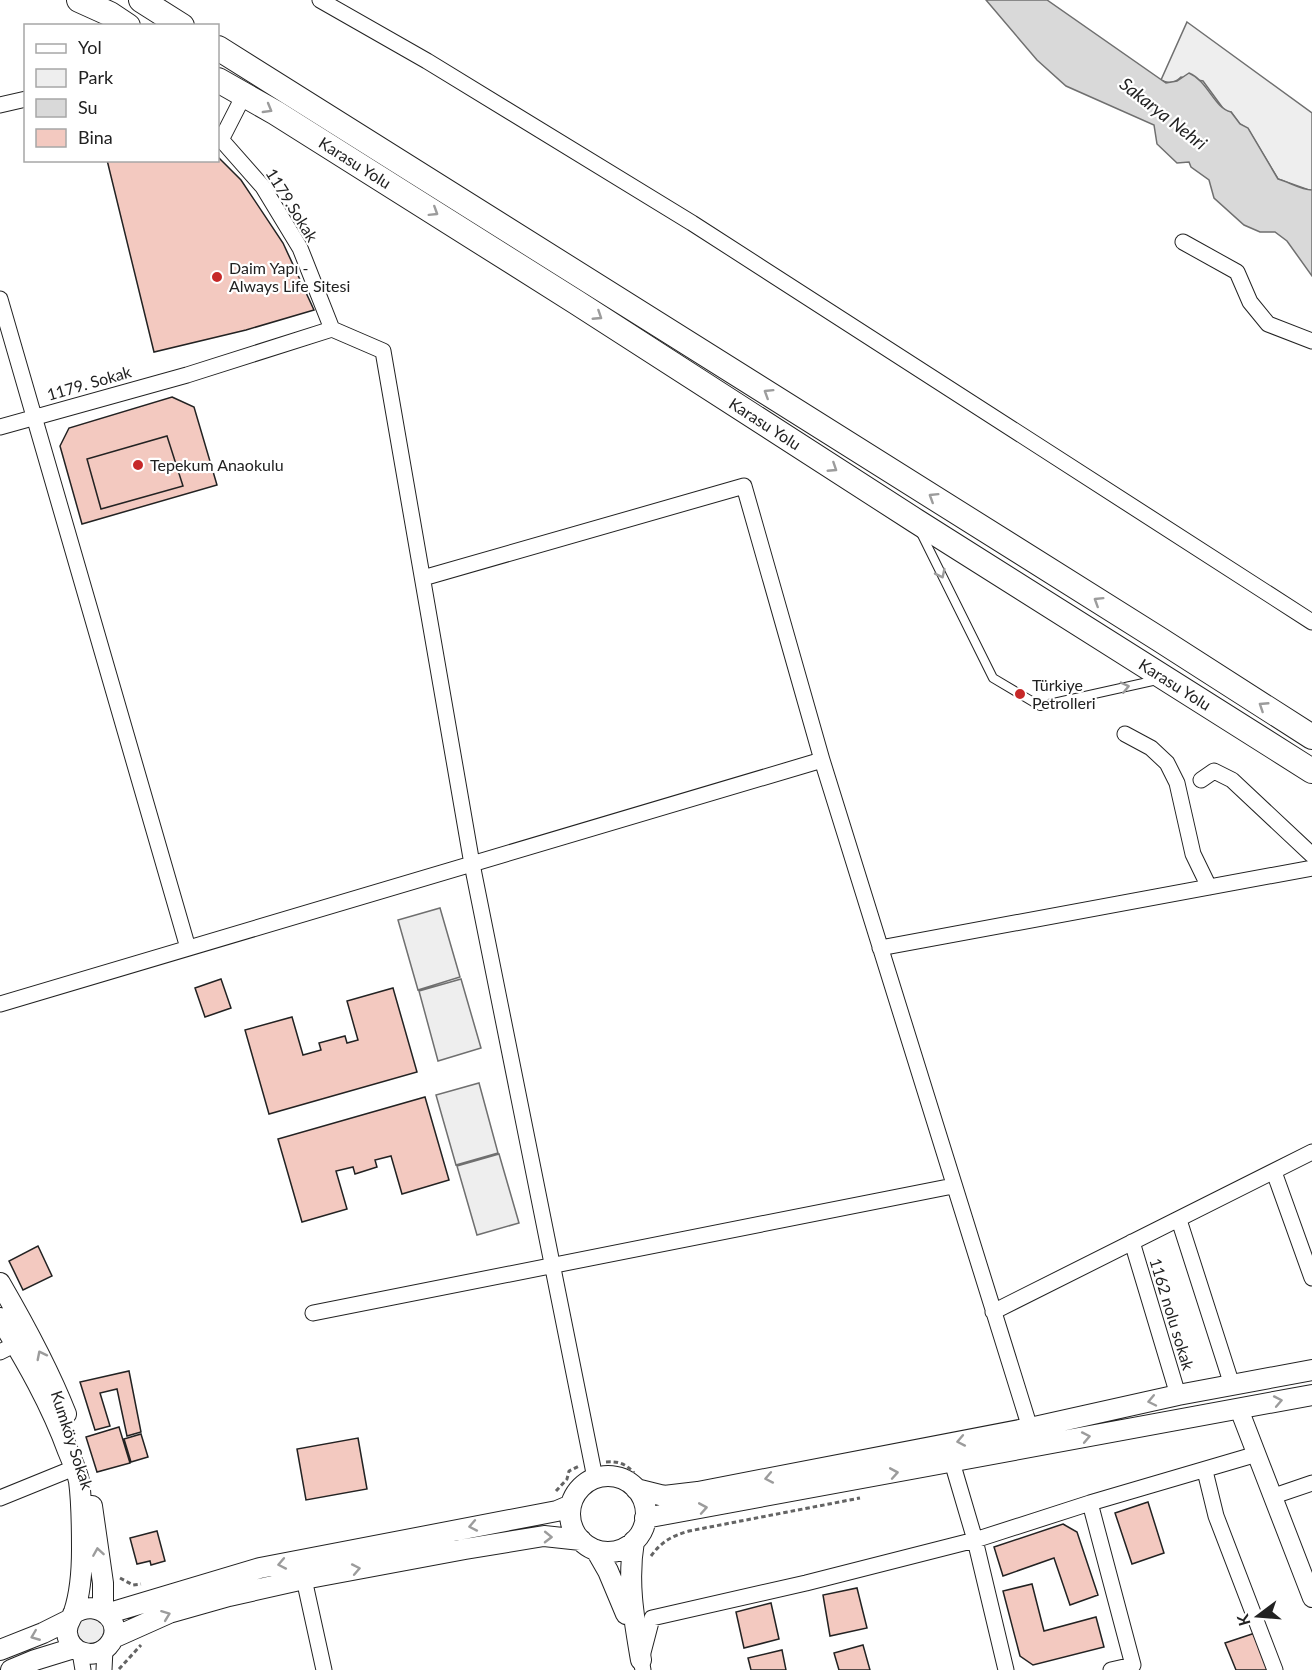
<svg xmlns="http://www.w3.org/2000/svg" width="1312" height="1670" font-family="Lato,sans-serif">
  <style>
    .green { fill: #eee; stroke: #6f6f6f; stroke-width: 1.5 }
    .water { fill: #d9d9d9; stroke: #6f6f6f; stroke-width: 1.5 }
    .building { fill: #f3c9c0; stroke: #222; stroke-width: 1.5 }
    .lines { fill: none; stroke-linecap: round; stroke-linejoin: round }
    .service-casing { stroke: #222; stroke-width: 10 }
    .minor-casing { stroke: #222; stroke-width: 17 }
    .tertiary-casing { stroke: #222; stroke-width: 20 }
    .secondary-casing { stroke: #222; stroke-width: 22 }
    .trunk-casing { stroke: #222; stroke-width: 26 }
    .path { stroke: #646464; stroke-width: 3; stroke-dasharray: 4.5 3; stroke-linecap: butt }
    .service { stroke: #fff; stroke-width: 8 }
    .minor { stroke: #fff; stroke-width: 15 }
    .tertiary { stroke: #fff; stroke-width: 18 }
    .secondary { stroke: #fff; stroke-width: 20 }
    .trunk { stroke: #fff; stroke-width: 24 }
    .oneway { stroke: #9c9c9c }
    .poi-dot { fill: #c62828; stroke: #fff; stroke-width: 2 }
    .labels { text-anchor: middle; stroke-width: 4.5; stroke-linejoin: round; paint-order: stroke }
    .street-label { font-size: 16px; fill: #222; stroke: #fff }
    .poi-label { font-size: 16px; fill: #222; stroke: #fff; text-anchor: start }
    .water-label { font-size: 18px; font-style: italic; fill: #222; stroke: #fff }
  </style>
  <rect width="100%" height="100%" fill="#fff"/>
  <!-- green -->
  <path class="green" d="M1187,22L1312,113V191L1278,179L1248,129L1240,124L1231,112L1225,111L1203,81L1181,77C1175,83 1168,84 1161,80Z
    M440,908L460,977L418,990L398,920Z
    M461,979L481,1048L438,1061L419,991Z
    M479,1083L498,1153L456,1165L436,1095Z
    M499,1154L519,1223L477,1235L457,1166Z
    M76 1630a14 14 0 1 1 28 0a14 14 0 1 1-28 0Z"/>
  <!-- water -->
  <path class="water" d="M986,0H1047L1166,83L1177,81L1189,73C1208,81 1214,108 1231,112L1240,124L1248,128L1278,179C1289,182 1301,190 1312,190V276L1287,241L1275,232H1260L1244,225L1214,198L1209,180L1191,167L1189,162L1177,163L1157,144L1154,125L1066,86L1037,60Z"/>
  <!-- building -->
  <path class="building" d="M218,157L241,180L283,243L314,310L246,330L154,352L107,160H218Z
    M172,397L194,407L217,485L82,524L60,446L69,428Z
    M167,436L183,486L101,509L87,459Z
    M221,979L231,1008L205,1017L195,988Z
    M393,988L417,1072L269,1114L245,1030L292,1017L303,1055L321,1050L319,1043L345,1036L347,1043L358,1040L347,1001Z
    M425,1097L449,1180L402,1194L391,1156L375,1160L377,1167L355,1174L353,1167L336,1171L347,1209L302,1222L278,1139Z
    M38,1246L52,1276L23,1290L9,1261Z
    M129,1371L141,1432L127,1436L117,1389L100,1393L110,1426L95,1430L80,1382Z
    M119,1427L130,1463L97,1472L86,1437Z
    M141,1434L148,1457L131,1462L124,1439Z
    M358,1438L367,1489L306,1500L297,1449Z
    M1148,1502L1164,1553L1132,1564L1115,1513Z
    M1063,1524L1077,1532L1098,1595L1070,1605L1054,1558L1003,1576L994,1547Z
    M157,1531L165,1561L151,1565L150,1561L137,1564L130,1538Z
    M1032,1584L1044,1631L1096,1617L1104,1647L1033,1665L1020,1656L1003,1591Z
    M857,1588L867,1628L830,1636L823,1595Z
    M771,1603L779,1639L744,1648L736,1612Z
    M1255,1633L1268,1670H1236L1225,1643Z
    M863,1645L870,1670H839L834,1653Z
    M782,1650L786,1670H751L748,1658Z"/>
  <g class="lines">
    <!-- service casing -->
    <g class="service-casing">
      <path id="service" d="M921,533L993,678L1040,706L1157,680"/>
    </g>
    <!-- minor casing -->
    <g class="minor-casing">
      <path id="minor" d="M320,0L427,61L692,223L1312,622
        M0,105L26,99
        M221,140L244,95
        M1183,242L1237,272L1250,302L1268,324L1312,341
        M0,299L188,948
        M332,329L383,351L472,864L595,1478
        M0,427L187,375L332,329L300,248L263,187L218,136
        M423,578L744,486L822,760L1030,1428
        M1125,734L1151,748L1167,763L1177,783L1193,854L1209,887
        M1201,780L1214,771L1232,780L1312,855
        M880,948L1312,868
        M0,1004L822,760
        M1274,1172L1312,1278
        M1179,1220L1232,1385
        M1132,1242L1178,1395
        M993,1312L1312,1152
        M313,1313L953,1186
        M0,1352L16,1344
        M952,1462L975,1540L1006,1670
        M1205,1471L1216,1516L1275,1670
        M1274,1496L1312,1483
        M0,1498L74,1468
        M1090,1503L1133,1665L1111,1670
        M304,1579L324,1670
        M80,1652L83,1670
        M104,1670L105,1649
        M643,1670L641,1660L652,1618L806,1583L975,1540L1090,1503L1257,1454"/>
    </g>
    <!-- tertiary casing -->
    <g class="tertiary-casing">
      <path id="tertiary" d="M1239,1409L1312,1598"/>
    </g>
    <!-- secondary casing -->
    <g class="secondary-casing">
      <path id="secondary" d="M0,1283C25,1326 48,1368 66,1414
        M0,1318C26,1361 51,1404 68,1451C72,1461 77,1471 79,1481C82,1503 82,1527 82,1549C82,1569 80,1594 74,1612C71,1620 66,1624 67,1633C69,1653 94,1661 108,1646C128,1624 98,1596 73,1614
        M570 1514a38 38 0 1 1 76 0a38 38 0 1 1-76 0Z
        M636,1489L664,1496L698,1492L1030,1428L1178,1395L1312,1370
        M92,1506L103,1583V1610
        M645,1518L1312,1395
        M634,1541C627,1582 634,1619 641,1660
        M596,1550L608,1571L626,1614
        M106,1614L260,1568L557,1511L571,1505
        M113,1638L169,1613L229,1596L304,1579L465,1549L544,1536L581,1540
        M0,1650L43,1633L69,1620
        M11,1670L35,1660L74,1648"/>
    </g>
    <!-- trunk casing -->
    <g class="trunk-casing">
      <g id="trunk">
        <path d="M79,0L110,14L128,26"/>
        <path d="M141,0L182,26"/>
        <path d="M218,48L1159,639L1312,737"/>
        <path id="s1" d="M218,80L276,113L576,302L916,521L1312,771"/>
      </g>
    </g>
    <!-- path -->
    <path class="path" d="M606,1462C619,1461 626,1464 634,1473
      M556,1491L567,1479L569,1471L579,1466
      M651,1556C662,1541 672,1536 689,1531L860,1498
      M120,1578L133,1585L141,1584
      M119,1669L141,1645"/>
    <!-- service -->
    <use href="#service" class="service"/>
    <!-- minor -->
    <use href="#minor" class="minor"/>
    <!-- tertiary -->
    <use href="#tertiary" class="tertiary"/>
    <!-- secondary -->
    <use href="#secondary" class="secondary"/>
    <!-- trunk -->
    <use href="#trunk" class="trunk"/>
  </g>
  <!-- one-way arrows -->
  <defs><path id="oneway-chevron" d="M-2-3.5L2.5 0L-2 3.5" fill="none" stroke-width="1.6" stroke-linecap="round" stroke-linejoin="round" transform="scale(1.5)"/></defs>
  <g class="oneway">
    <use href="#oneway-chevron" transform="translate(268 109) rotate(30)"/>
    <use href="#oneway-chevron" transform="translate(434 212) rotate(32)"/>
    <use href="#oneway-chevron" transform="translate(598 316) rotate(33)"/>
    <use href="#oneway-chevron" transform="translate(768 393) rotate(-148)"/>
    <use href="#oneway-chevron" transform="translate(833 468) rotate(33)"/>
    <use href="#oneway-chevron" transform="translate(933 497) rotate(-148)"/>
    <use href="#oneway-chevron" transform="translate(941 574) rotate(64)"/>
    <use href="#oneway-chevron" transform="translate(1098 601) rotate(-148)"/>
    <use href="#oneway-chevron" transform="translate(1125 687) rotate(-13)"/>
    <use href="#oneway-chevron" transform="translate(1263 706) rotate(-147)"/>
    <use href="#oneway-chevron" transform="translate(41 1355) rotate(-117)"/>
    <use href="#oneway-chevron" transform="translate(1152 1401) rotate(168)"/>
    <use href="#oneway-chevron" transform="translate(1278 1401) rotate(-11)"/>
    <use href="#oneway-chevron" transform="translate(1086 1437) rotate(-11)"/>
    <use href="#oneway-chevron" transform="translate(961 1441) rotate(169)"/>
    <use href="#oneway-chevron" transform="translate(894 1473) rotate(-10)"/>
    <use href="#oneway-chevron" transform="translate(769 1478) rotate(169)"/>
    <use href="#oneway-chevron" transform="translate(703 1508) rotate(-10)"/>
    <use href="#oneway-chevron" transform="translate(473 1526) rotate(169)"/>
    <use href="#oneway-chevron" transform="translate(548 1537) rotate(1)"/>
    <use href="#oneway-chevron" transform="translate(98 1552) rotate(-99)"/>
    <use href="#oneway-chevron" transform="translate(282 1564) rotate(169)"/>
    <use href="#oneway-chevron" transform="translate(356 1569) rotate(-11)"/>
    <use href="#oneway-chevron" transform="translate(166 1615) rotate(-21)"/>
    <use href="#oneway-chevron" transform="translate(35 1636) rotate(158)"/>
  </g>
  <!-- markers -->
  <g class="poi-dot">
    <circle cx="217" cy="277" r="6"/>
    <circle cx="138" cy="465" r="6"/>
    <circle cx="1020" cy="694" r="6"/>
  </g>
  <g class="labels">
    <!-- street labels -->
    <g class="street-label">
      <text dy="6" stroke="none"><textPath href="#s1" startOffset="160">Karasu Yolu</textPath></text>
      <text transform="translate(292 205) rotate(58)" y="6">1179.Sokak</text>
      <text transform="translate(89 383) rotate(-16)" y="6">1179. Sokak</text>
      <text dy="6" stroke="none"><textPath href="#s1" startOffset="646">Karasu Yolu</textPath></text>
      <text dy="6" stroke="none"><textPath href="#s1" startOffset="1132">Karasu Yolu</textPath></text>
      <text transform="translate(1172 1314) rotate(73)" y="6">1162 nolu sokak</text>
      <text transform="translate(72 1440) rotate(72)" y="6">Kumköy Sokak</text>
    </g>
    <!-- poi labels -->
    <g class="poi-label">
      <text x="229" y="274">Daim Yapı -<tspan x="229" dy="18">Always Life Sitesi</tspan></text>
      <text x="150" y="471">Tepekum Anaokulu</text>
      <text x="1032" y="691">Türkiye<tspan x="1032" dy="18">Petrolleri</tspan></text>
    </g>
    <!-- water labels -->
    <g class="water-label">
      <text transform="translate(1163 114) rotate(38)" y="6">Sakarya Nehri</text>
    </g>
  </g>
  <!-- legend -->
  <rect x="24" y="24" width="195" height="138" fill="#ffffff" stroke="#a7a7a7" stroke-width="1.5"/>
  <rect x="36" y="44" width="30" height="9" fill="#ffffff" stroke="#a7a7a7" stroke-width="1.5"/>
  <text x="78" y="54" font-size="18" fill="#222222">Yol</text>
  <rect x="36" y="69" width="30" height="18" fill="#eeeeee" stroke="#a7a7a7" stroke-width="1.5"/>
  <text x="78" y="84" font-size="18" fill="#222222">Park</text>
  <rect x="36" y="99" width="30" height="18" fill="#d9d9d9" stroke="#a7a7a7" stroke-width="1.5"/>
  <text x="78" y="114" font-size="18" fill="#222222">Su</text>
  <rect x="36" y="129" width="30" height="18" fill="#f3c9c0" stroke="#a7a7a7" stroke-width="1.5"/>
  <text x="78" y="144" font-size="18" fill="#222222">Bina</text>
  <!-- north arrow -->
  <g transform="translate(1258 1616) rotate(254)" stroke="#ffffff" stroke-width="4.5" paint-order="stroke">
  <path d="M0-4.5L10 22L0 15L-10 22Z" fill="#222222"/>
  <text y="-9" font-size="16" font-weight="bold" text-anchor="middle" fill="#222222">K</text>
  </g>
</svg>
